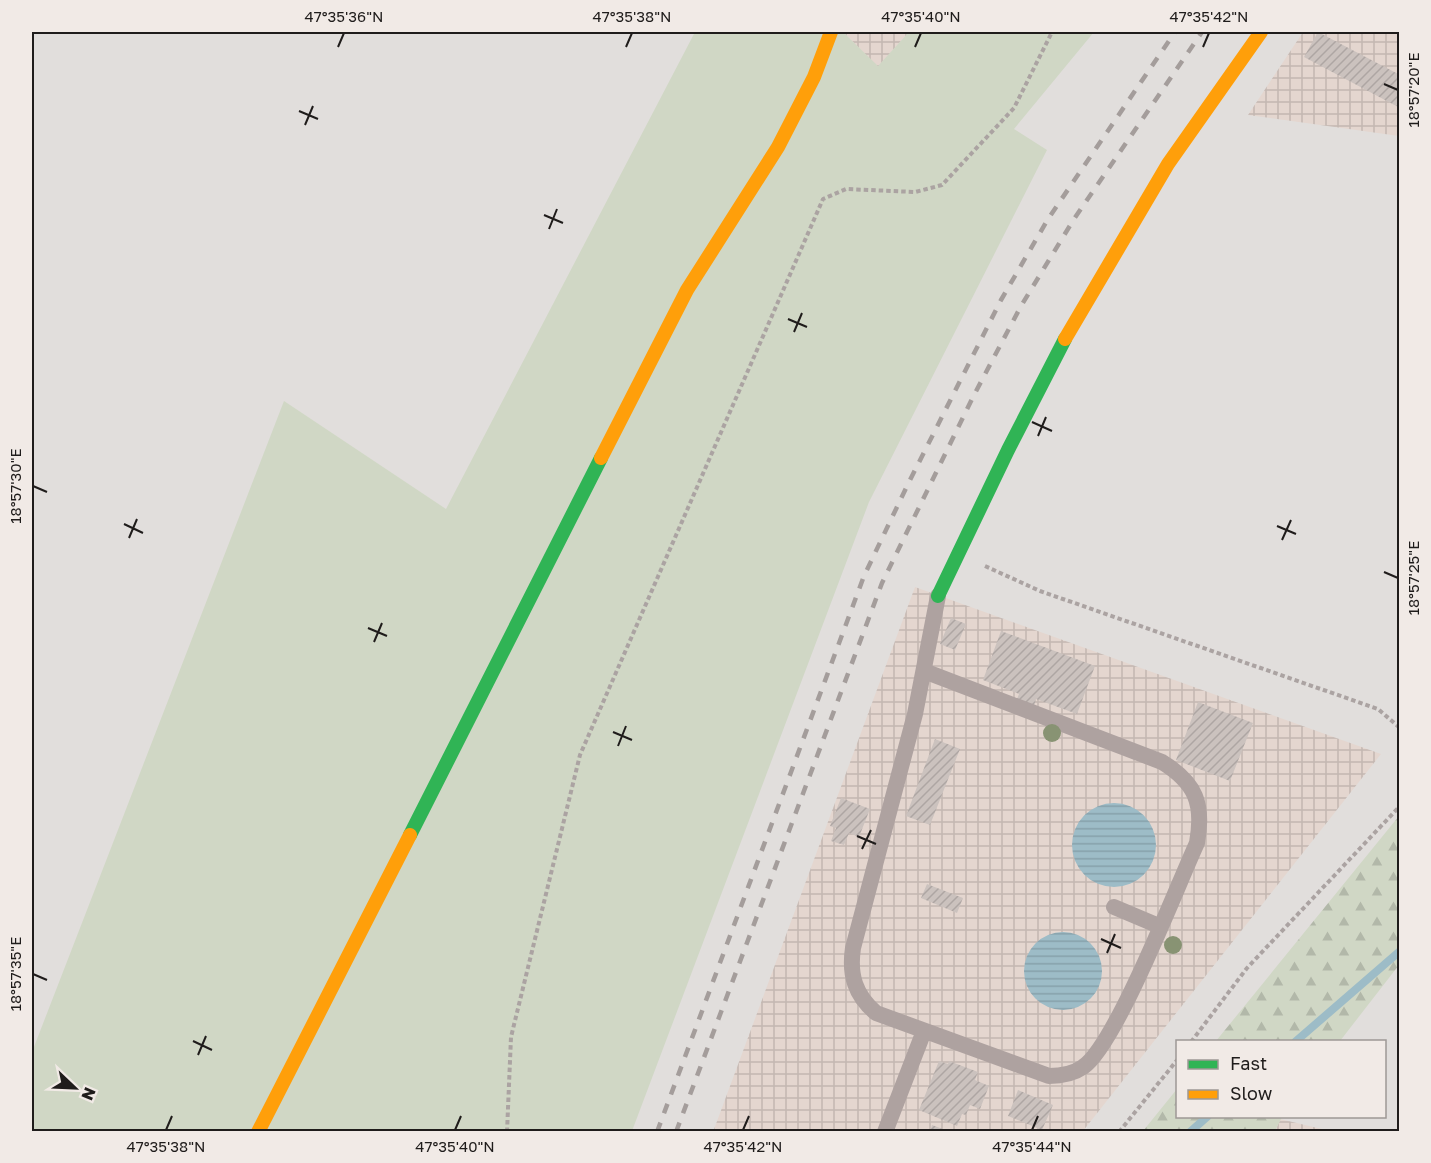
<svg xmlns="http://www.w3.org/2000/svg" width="1431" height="1163" font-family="'Golos Text',sans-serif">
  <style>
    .industrial { fill: url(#industrial-grid) }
    .green { fill: #d0d7c5 }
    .forest { fill: url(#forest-firs) }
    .water { fill: url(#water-rules) }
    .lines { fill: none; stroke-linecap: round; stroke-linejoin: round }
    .stream { stroke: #9dbcc7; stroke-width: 8 }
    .building { fill: url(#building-hatch) }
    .path { stroke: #aba3a2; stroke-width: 4; stroke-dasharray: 4.5 3; stroke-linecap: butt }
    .lane { stroke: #aea2a0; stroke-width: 16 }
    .fast { stroke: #30b455; stroke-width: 14 }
    .slow { stroke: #ff9f0a; stroke-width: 14 }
    .rail { stroke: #a49d9b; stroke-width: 4.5; stroke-dasharray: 10 10; stroke-linecap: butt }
    .tree { fill: #889373 }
    .ticks { fill: none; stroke: #1f1c1b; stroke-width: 2 }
    .neatline { fill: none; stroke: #1f1c1b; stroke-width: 2 }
    .ticks-label { font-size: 15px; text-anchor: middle; fill: #1f1c1b }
  </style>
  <defs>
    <pattern id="industrial-grid" width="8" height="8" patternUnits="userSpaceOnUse" patternTransform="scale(1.5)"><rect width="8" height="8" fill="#e4d6cf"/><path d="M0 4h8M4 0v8" fill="none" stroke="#c3b7b1"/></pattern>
    <pattern id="forest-firs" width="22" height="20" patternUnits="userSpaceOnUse" patternTransform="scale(1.5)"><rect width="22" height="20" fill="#d0d7c5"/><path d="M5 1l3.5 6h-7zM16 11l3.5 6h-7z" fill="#b2b8a9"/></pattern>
    <pattern id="water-rules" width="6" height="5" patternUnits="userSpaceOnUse" patternTransform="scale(1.5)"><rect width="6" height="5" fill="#9dbcc7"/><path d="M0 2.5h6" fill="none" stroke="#87a1aa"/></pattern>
    <pattern id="building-hatch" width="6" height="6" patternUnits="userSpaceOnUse" patternTransform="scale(1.5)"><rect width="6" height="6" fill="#cbc2be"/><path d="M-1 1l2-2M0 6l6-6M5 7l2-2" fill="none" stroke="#aea6a3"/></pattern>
  </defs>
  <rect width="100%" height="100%" fill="#e1dedc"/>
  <!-- industrial -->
  <path class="industrial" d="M843,32H909L878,67Z
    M1303,32H1399V136L1248,115Z
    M915,587L1381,754L1083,1131L713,1132Z
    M1280,1119L1330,1131L1275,1132Z"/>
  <!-- green -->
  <path class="green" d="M695,32H843L878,66L909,32H1094L1014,129L1047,150L869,502L632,1131H32V1052L284,401L446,509Z"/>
  <!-- forest -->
  <path class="forest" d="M1399,816V965L1340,1041H1216Z
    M1177,1089L1178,1116L1282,1117L1275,1131H1143Z"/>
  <!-- water -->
  <path class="water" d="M1072 845a42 42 0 1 1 84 0a42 42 0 1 1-84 0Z
    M1024 971a39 39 0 1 1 78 0a39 39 0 1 1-78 0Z"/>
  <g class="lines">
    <!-- stream -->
    <path class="stream" d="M1295,1042L1400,951
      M1190,1132L1208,1116"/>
  </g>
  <!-- building -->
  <path class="building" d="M1318,32L1400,75V108L1304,57Z
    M951,618L966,624L955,650L940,644Z
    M1001,631L1095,666L1077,714L1036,699L1034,706L1017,699L1019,694L983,680Z
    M1198,702L1253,723L1230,781L1176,760Z
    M935,739L960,749L930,825L906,816Z
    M841,798L870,809L859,837L849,833L844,845L831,841L836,828L830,826Z
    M927,884L963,898L957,913L921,898Z
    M939,1061L948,1064L949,1061L978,1072L975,1080L989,1086L980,1109L970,1105L966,1115L962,1114L957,1126L919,1110Z
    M1018,1090L1053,1105L1042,1130L1008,1116Z
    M932,1125L948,1131V1132H930Z"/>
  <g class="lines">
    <!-- path -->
    <path class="path" d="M985,566L1040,591L1378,709L1400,728
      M1191,1042L1247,968L1400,806
      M507,1132L511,1037L580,755L823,199L846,189L915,192L942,185L1014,108L1052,32
      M1119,1132L1178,1059"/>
    <!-- lane -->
    <path class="lane" d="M924,671L1162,762C1196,783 1204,804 1197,843C1177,886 1116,1045 1083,1067C1073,1074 1061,1076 1049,1076L876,1013C855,995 849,975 853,948L915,714L938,596
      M1114,907L1159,926
      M885,1132L924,1031"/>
    <!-- fast -->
    <path class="fast" d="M938,596L1008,450L1065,339
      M410,835L601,458"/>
    <!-- slow -->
    <path class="slow" d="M1065,339L1168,164L1261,32
      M601,458L687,290L778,147L814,77L831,32
      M258,1132L410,835"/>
    <!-- rail -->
    <path class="rail" d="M657,1132L864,576L908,484L1001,300L1048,219L1175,32
      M676,1132L882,583L974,395L1021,306L1074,219L1202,32"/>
  </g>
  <!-- trees -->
  <g class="tree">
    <circle cx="1052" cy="733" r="9"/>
    <circle cx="1173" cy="945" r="9"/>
  </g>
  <!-- ticks -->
  <path class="ticks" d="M338,47L344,33M626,47L632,33M915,47L921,33M1203,47L1209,33M1384,84L1398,90M299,111L318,119M305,125L313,106M544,215L563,223M549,229L557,209M788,319L807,327M794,332L802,313M1032,422L1052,431M1038,436L1046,417M33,486L47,492M124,524L143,533M1277,526L1296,534M129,538L137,519M1282,540L1291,520M1384,572L1398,578M368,628L387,636M374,642L382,623M613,732L632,740M618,746L626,726M857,836L876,844M862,849L871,830M1101,939L1121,948M1107,953L1115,934M33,974L47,980M193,1041L212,1050M198,1055L206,1036M166,1130L172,1116M455,1130L461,1116M743,1130L749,1116M1032,1130L1038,1116"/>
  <!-- border -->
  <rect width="1431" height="1163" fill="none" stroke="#f1eae6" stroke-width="66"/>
  <!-- legend -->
  <rect x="1176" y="1040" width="210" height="78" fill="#f1eae6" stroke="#9d9895" stroke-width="1.5"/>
  <rect x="1188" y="1060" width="30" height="9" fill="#30b455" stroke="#9d9895" stroke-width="1.5"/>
  <text x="1230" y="1070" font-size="18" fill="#1f1c1b">Fast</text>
  <rect x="1188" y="1090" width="30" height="9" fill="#ff9f0a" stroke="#9d9895" stroke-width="1.5"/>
  <text x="1230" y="1100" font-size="18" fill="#1f1c1b">Slow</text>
  <!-- north arrow -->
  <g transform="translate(75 1088) rotate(113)" stroke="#f1eae6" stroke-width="4.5" paint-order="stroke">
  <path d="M0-4.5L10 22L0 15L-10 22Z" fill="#1f1c1b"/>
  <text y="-9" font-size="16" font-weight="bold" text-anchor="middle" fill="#1f1c1b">N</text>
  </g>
  <rect x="33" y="33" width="1365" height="1097" class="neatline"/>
  <g class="ticks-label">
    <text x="344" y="22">47°35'36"N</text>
    <text x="632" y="22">47°35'38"N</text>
    <text x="921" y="22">47°35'40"N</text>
    <text x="1209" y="22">47°35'42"N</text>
    <text transform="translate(1414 90) rotate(-90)" y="5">18°57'20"E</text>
    <text transform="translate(16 486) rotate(-90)" y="5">18°57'30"E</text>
    <text transform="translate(1414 578) rotate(-90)" y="5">18°57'25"E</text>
    <text transform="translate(16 974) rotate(-90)" y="5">18°57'35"E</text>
    <text x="166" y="1152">47°35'38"N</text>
    <text x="455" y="1152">47°35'40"N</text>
    <text x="743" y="1152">47°35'42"N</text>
    <text x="1032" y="1152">47°35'44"N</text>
  </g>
</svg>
